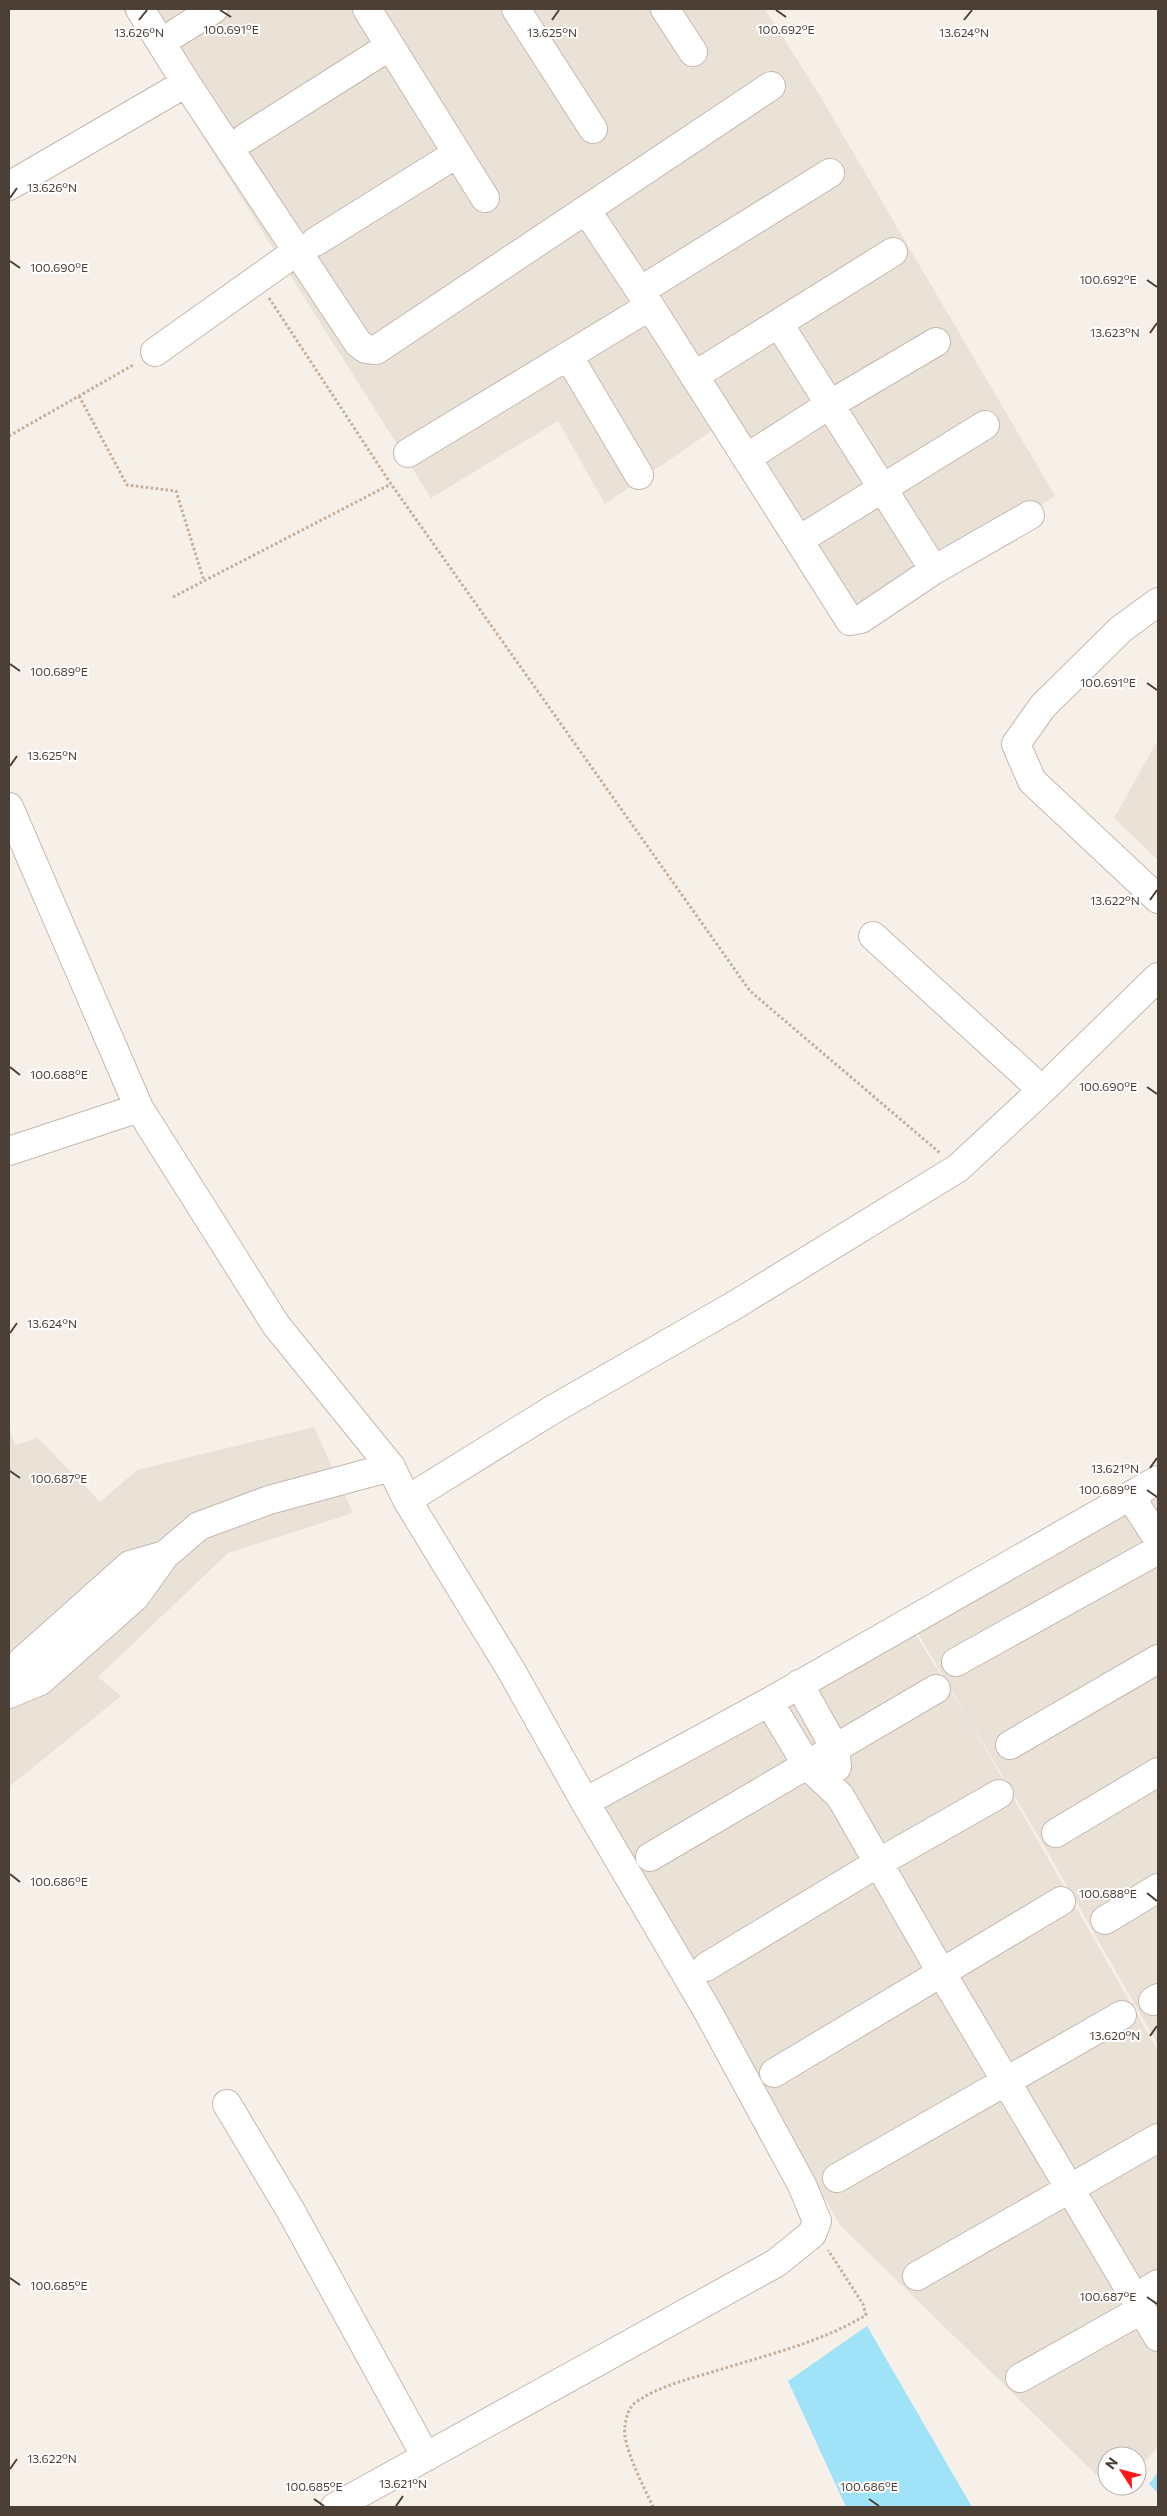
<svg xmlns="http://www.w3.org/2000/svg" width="1167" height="2516" font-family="Commissioner,sans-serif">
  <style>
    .residential { fill: #eae1d7 }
    .water { fill: #a0e2f8 }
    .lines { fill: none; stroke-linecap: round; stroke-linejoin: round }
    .minor-casing { stroke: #c6b9ad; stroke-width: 30 }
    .path { stroke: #c6af9a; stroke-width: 3; stroke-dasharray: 2.5 2.5; stroke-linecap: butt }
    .minor { stroke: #fff; stroke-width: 28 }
    .ticks { fill: none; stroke: #4b3f36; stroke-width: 2 }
    .ticks-label { font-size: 12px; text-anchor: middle; fill: #4b3f36; stroke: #fff; stroke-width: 4; stroke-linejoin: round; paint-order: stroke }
  </style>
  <rect width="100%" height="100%" fill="#f6f0e9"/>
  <!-- residential -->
  <path class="residential" d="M122,9H765L820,96L1055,496L840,633L713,430L605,504L558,421L431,498Z
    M1158,740V860L1114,818Z
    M314,1427L353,1513L228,1553L98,1677L121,1696L9,1787V1428L15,1445L38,1438L100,1502L137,1470Z
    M1158,1486V2045L1047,1851L913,1625Z
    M910,1626L966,1715L1158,2051V2446L1137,2472V2456H1107V2485L840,2225L599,1807Z"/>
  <!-- water -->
  <path class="water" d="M867,2326L972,2507H846L788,2381Z
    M1158,2472V2493L1149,2484Z"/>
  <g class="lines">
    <!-- minor casing -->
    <g class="minor-casing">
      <path id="minor" d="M140,9L186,83L358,343L366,349L376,350L771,86
        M367,9L485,198
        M516,9L593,129
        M665,9L693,52
        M176,33L214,9
        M245,138L390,46
        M9,186L186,83
        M315,242L456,154
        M640,291L830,173
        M650,306L850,621L861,619L934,570L1030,515
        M779,324L934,570
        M155,352L297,251
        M569,357L639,475
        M694,376L893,252
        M408,453L650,306L587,211
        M748,457L829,405L936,342
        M799,540L985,425
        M1158,602L1121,629L1043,706L1016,744L1032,781L1158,899
        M9,807L139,1108L276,1325L391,1467L407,1500L511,1670L585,1802L707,2010L802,2185L817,2221L812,2234L776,2263L335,2507
        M873,936L1042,1090L1158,977
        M9,1151L139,1108
        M1130,1496L1158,1539
        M407,1500L552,1410L735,1305L958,1168L1042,1090
        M956,1662L1158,1550
        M9,1683L21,1662L130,1565L165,1555
        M799,1684L835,1748L837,1767
        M9,1694L40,1681L135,1597L165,1555L199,1526L269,1500L391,1467
        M769,1702L807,1765L840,1796L941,1972L1158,2337
        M1010,1745L1158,1659
        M585,1802L769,1702L1158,1480
        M1056,1833L1158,1772
        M650,1857L936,1689
        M1105,1920L1158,1888
        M706,1967L878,1863L999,1794
        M1153,2001L1158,1998
        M774,2073L1061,1901
        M227,2104L292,2213L426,2457
        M837,2178L1122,2015
        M917,2276L1158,2138
        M1135,2298L1158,2284
        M1020,2378L1141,2310"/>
    </g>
    <!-- path -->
    <path class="path" d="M269,298L391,484L750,991L940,1153
      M79,396L127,485L176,491L204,581
      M9,436L135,364
      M173,597L391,484
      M653,2507C645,2489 621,2444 625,2426C626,2417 629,2407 636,2402C658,2387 684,2380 709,2373C762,2356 818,2344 866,2315L863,2304L828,2250"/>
    <!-- minor -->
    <use href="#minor" class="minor"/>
  </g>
  <!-- ticks -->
  <path class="ticks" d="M220,10L231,17M776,10L786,17M139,20L147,10M552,20L559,10M964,20L972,10M10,198L17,188M10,261L20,268M1147,280L1157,287M1150,333L1157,323M10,664L20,671M1147,683L1157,690M10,766L17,756M1150,900L1157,890M10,1067L20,1075M1147,1087L1157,1094M10,1333L17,1323M1150,1468L1157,1458M10,1471L20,1478M1147,1490L1157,1497M10,1874L20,1882M1147,1893L1157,1901M1150,2036L1157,2026M10,2278L20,2285M1147,2297L1157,2304M10,2469L17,2459M314,2499L324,2506M869,2499L879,2506M396,2506L403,2496"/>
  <g class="ticks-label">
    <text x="231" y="34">100.691°E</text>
    <text x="786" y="34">100.692°E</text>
    <text x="139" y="37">13.626°N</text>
    <text x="552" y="37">13.625°N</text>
    <text x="964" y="37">13.624°N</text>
    <text x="52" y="192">13.626°N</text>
    <text x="59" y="272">100.690°E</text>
    <text x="1108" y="284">100.692°E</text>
    <text x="1115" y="337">13.623°N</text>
    <text x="59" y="676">100.689°E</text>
    <text x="1108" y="687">100.691°E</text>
    <text x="52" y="760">13.625°N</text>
    <text x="1115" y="905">13.622°N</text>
    <text x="59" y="1079">100.688°E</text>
    <text x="1108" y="1091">100.690°E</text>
    <text x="52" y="1328">13.624°N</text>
    <text x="1115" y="1473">13.621°N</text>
    <text x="59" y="1483">100.687°E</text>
    <text x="1108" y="1494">100.689°E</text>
    <text x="59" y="1886">100.686°E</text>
    <text x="1108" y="1898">100.688°E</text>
    <text x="1115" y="2040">13.620°N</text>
    <text x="59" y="2290">100.685°E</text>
    <text x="1108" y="2301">100.687°E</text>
    <text x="52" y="2463">13.622°N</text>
    <text x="403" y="2488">13.621°N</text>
    <text x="314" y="2491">100.685°E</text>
    <text x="869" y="2491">100.686°E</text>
  </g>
  <!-- border -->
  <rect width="1167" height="2516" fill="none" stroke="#4b3f36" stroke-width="20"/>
  <!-- north arrow -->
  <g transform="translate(1122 2471) rotate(306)"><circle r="24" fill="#ffffff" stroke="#b7b2af"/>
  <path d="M0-4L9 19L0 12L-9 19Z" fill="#ff171b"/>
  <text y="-8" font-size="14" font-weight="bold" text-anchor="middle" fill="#4b3f36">N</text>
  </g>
</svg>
